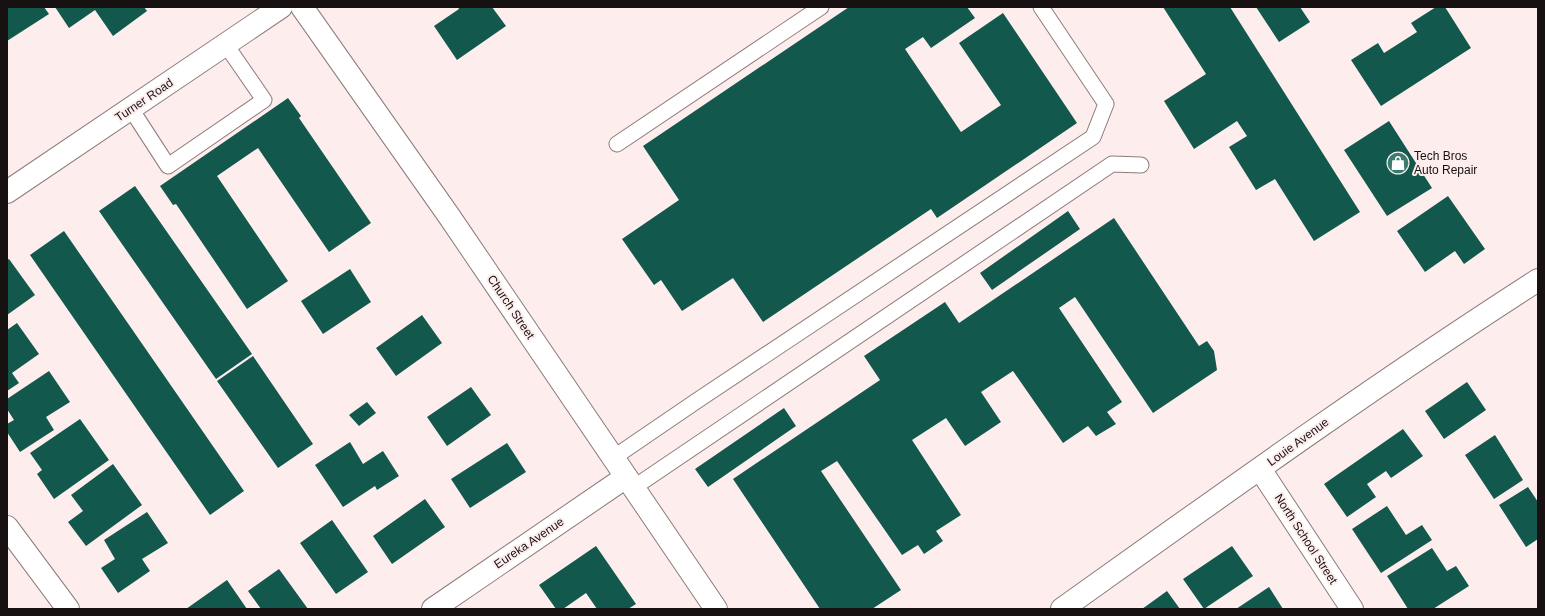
<svg xmlns="http://www.w3.org/2000/svg" width="1545" height="616" font-family="Helvetica,sans-serif">
  <style>
    .building { fill: #13584d }
    .lines { fill: none; stroke-linecap: round; stroke-linejoin: round }
    .service-casing { stroke: #8c7b7a; stroke-width: 17 }
    .minor-casing { stroke: #8c7b7a; stroke-width: 24 }
    .tertiary-casing { stroke: #8c7b7a; stroke-width: 24 }
    .secondary-casing { stroke: #8c7b7a; stroke-width: 24 }
    .service { stroke: #fff; stroke-width: 15 }
    .minor { stroke: #fff; stroke-width: 22 }
    .tertiary { stroke: #fff; stroke-width: 22 }
    .secondary { stroke: #fff; stroke-width: 22 }
    .labels { text-anchor: middle; stroke-width: 4; stroke-linejoin: round; paint-order: stroke }
    .street-label { font-size: 12px; fill: #171111; stroke: #fdeeed }
    .poi-label { font-size: 12px; fill: #171111; stroke: #fdeeed; text-anchor: start }
  </style>
  <rect width="100%" height="100%" fill="#fdeeed"/>
  <!-- building -->
  <path class="building" d="M7,7H44L49,14L7,41Z
    M55,7H144L147,11L113,36L95,10L69,28Z
    M458,7H492L506,26L457,60L434,26L459,9Z
    M849,7H967L975,18L931,48L923,37L905,49L961,132L1001,105L959,43L1003,13L1077,123L937,218L931,209L763,322L733,278L682,311L661,280L654,285L622,239L679,200L643,146Z
    M1163,7H1230L1360,212L1314,241L1275,179L1256,190L1229,147L1247,136L1237,121L1194,149L1164,101L1206,74Z
    M1256,7H1300L1310,22L1279,42Z
    M1436,7H1445L1471,48L1381,106L1351,60L1378,43L1384,53L1417,32L1411,23Z
    M288,98L301,116L299,118L371,223L329,252L258,148L217,176L288,281L247,309L176,204L173,205L160,186Z
    M1389,121L1432,188L1387,216L1344,150Z
    M135,186L252,354L216,379L99,211Z
    M1448,196L1485,249L1464,264L1455,251L1425,272L1397,231Z
    M1068,211L1080,229L992,290L980,273Z
    M1114,218L1199,346L1207,341L1214,351L1217,370L1153,413L1075,297L1059,308L1122,402L1107,412L1116,424L1096,436L1088,426L1063,443L1013,371L981,392L1001,422L965,446L946,418L912,440L961,515L936,531L943,541L924,554L918,545L902,555L837,461L821,471L901,590L872,609H820L733,479L880,380L864,356L945,302L959,323Z
    M64,231L244,491L210,515L30,255Z
    M9,259L35,295L7,315V260Z
    M350,269L371,302L323,334L301,301Z
    M422,315L442,343L396,376L376,348Z
    M17,323L39,354L12,373L19,383L7,391V330Z
    M253,356L313,444L278,468L217,381Z
    M49,371L70,402L46,417L54,430L20,452L7,432V424L14,420L7,409V399Z
    M1467,382L1486,410L1444,439L1425,411Z
    M471,387L491,415L447,446L427,417Z
    M367,402L376,413L359,426L349,415Z
    M784,408L796,426L708,487L695,469Z
    M80,419L109,460L54,499L37,474L42,470L30,453Z
    M1403,429L1423,456L1391,478L1386,471L1367,484L1376,497L1347,517L1324,484Z
    M1495,435L1523,480L1494,499L1465,455Z
    M350,442L363,464L383,451L399,476L377,490L375,486L343,507L315,465Z
    M507,443L526,472L470,508L451,479Z
    M113,464L142,505L86,546L68,522L83,511L71,495Z
    M1528,487L1538,502V539L1526,547L1499,505Z
    M425,499L445,527L392,564L373,536Z
    M1387,506L1406,535L1422,525L1432,540L1381,573L1352,529Z
    M147,512L168,543L142,559L150,571L118,593L101,568L115,559L104,540Z
    M332,520L368,572L336,594L300,543Z
    M596,546L636,604L628,609H597L586,593L563,609H556L539,585Z
    M1232,546L1253,576L1204,609L1183,579Z
    M1432,548L1447,571L1456,566L1469,586L1433,609H1408L1387,576Z
    M279,569L308,609H261L248,591Z
    M227,580L247,609H186Z
    M1269,587L1283,609H1236Z
    M1167,591L1180,609H1142Z"/>
  <g class="lines">
    <!-- service casing -->
    <g class="service-casing">
      <path id="service" d="M131,109L168,166L264,100L226,45
        M617,144L821,7
        M613,458L698,400L1093,137L1106,104L1041,7
        M633,488L1112,164L1141,165"/>
    </g>
    <!-- minor casing -->
    <g class="minor-casing">
      <path id="minor" d="M1260,469L1352,609
        M7,527L68,609
        M433,609L626,477
        M1062,609C1219,497 1376,384 1538,280"/>
    </g>
    <!-- tertiary casing -->
    <g class="tertiary-casing">
      <path id="tertiary" d="M302,7L449,216L716,609"/>
    </g>
    <!-- secondary casing -->
    <g class="secondary-casing">
      <path id="secondary" d="M7,192L281,7"/>
    </g>
    <!-- service -->
    <use href="#service" class="service"/>
    <!-- minor -->
    <use href="#minor" class="minor"/>
    <!-- tertiary -->
    <use href="#tertiary" class="tertiary"/>
    <!-- secondary -->
    <use href="#secondary" class="secondary"/>
  </g>
  <!-- icons -->
  <defs>
    <g id="shop-disc" transform="scale(1.15)"><circle r="9.5" fill="#387c6f" stroke="#fdeeed"/><path d="M-5-2.5h2.3a2.7 3.5 0 0 1 5.4 0H5L5.5 6h-11ZM-1.5-2.5h3a1.5 2.3 0 0 0-3 0Z" fill="#fff"/></g>
  </defs>
  <g fill-rule="evenodd">
    <use href="#shop-disc" x="1398" y="163"/>
  </g>
  <g class="labels">
    <!-- street labels -->
    <g class="street-label">
      <text transform="translate(144 100) rotate(-34)" y="4">Turner Road</text>
      <text transform="translate(511 307) rotate(56)" y="4">Church Street</text>
      <text transform="translate(1298 442) rotate(-36)" y="4">Louie Avenue</text>
      <text transform="translate(1306 539) rotate(57)" y="4">North School Street</text>
      <text transform="translate(529 543) rotate(-34)" y="4">Eureka Avenue</text>
    </g>
    <!-- poi labels -->
    <g class="poi-label">
      <text x="1414" y="160">Tech Bros<tspan x="1414" dy="14">Auto Repair</tspan></text>
    </g>
  </g>
  <!-- border -->
  <rect width="1545" height="616" fill="none" stroke="#171111" stroke-width="16"/>
</svg>
